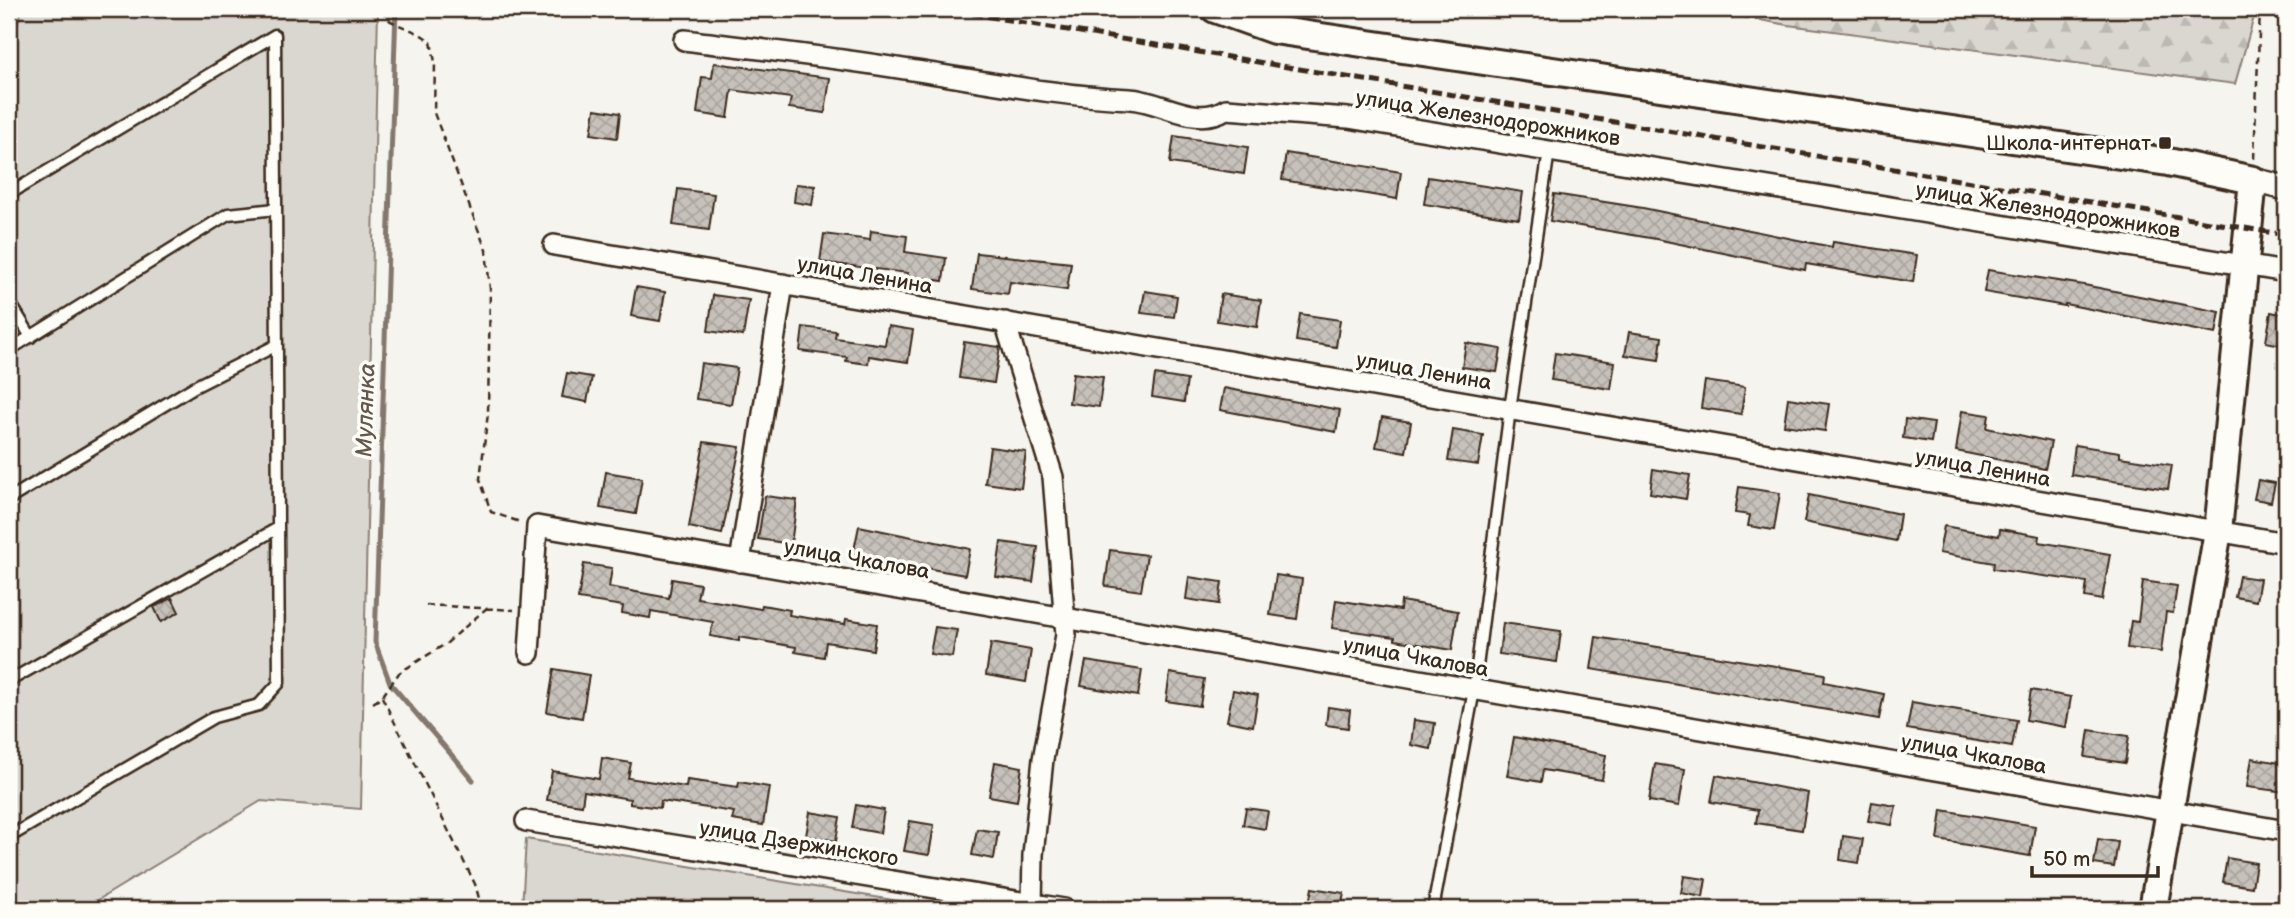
<svg xmlns="http://www.w3.org/2000/svg" width="2295" height="918" font-family="'Balsamiq Sans',sans-serif">
  <style>
    .green { fill: #dad6d0; stroke: #8a8077; stroke-width: 2 }
    .forest { fill: url(#forest-firs); stroke: #8a8077; stroke-width: 2 }
    .lines { fill: none; stroke-linecap: round; stroke-linejoin: round }
    .stream { stroke: #84786e; stroke-width: 5 }
    .building { fill: url(#building-cross-hatch); stroke: #3b2a1e; stroke-width: 2 }
    .service-casing { stroke: #3b2a1e; stroke-width: 15 }
    .minor-casing { stroke: #3b2a1e; stroke-width: 24 }
    .tertiary-casing { stroke: #3b2a1e; stroke-width: 28 }
    .secondary-casing { stroke: #3b2a1e; stroke-width: 32 }
    .path { stroke: #3b2a1e; stroke-width: 2.5; stroke-dasharray: 7 5; stroke-linecap: butt }
    .service { stroke: #fdfcf7; stroke-width: 10 }
    .minor { stroke: #fdfcf7; stroke-width: 19 }
    .tertiary { stroke: #fdfcf7; stroke-width: 23 }
    .secondary { stroke: #fdfcf7; stroke-width: 26 }
    .rail { stroke: #3b2a1e; stroke-width: 5; stroke-dasharray: 10 5; stroke-linecap: butt }
    .poi-dot { fill: #3b2a1e; stroke: #fdfcf7; stroke-width: 2.5 }
    .labels { text-anchor: middle; stroke-width: 7; stroke-linejoin: round; paint-order: stroke }
    .street-label { font-size: 21px; fill: #3b2a1e; stroke: #fdfcf7 }
    .poi-label { font-size: 21px; fill: #3b2a1e; stroke: #fdfcf7; text-anchor: end }
    .water-label { font-size: 23px; font-style: italic; fill: #65584d; stroke: #fdfcf7 }
  </style>
  <defs>
    <pattern id="forest-firs" width="22" height="20" patternUnits="userSpaceOnUse" patternTransform="scale(1.75)"><rect width="22" height="20" fill="#dad6d0"/><path d="M5 1l3.5 6h-7zM16 11l3.5 6h-7z" fill="#bcb8b2"/></pattern>
    <pattern id="building-cross-hatch" width="8" height="8" patternUnits="userSpaceOnUse" patternTransform="scale(1.75)"><rect width="8" height="8" fill="#c7c1bb"/><path d="M0 0l8 8M0 8l8-8" fill="none" stroke="#aca6a0"/></pattern>
  </defs>
  <rect width="100%" height="100%" fill="#f5f4ee"/>
  <filter id="ink" filterUnits="userSpaceOnUse"><feTurbulence type="fractalNoise" baseFrequency=".0143" numOctaves="2"/><feDisplacementMap in="SourceGraphic" scale="14" xChannelSelector="R" yChannelSelector="G"/><feConvolveMatrix kernelMatrix="1 2 1 2 8 2 1 2 1" color-interpolation-filters="sRGB"/></filter>
  <g filter="url(#ink)">
    <!-- green -->
    <path class="green" d="M22,9H378L361,809L261,801L83,909H9V50Z
      M526,839L947,909H522Z"/>
    <!-- forest -->
    <path class="forest" d="M1697,9H2286V19L2254,17L2235,84L1788,25Z"/>
    <g class="lines">
      <!-- stream -->
      <path class="stream" d="M396,9L375,642L390,683L473,780"/>
    </g>
    <!-- building -->
    <path class="building" d="M714,63L830,78L825,113L789,108L791,98L732,90L728,118L697,113L702,77L712,78Z
      M595,109L620,113L617,138L591,134Z
      M1174,136L1248,147L1244,174L1170,163Z
      M1286,153L1401,172L1397,199L1282,180Z
      M1428,177L1523,192L1519,219L1424,204Z
      M796,184L815,186L812,205L794,202Z
      M678,189L714,194L709,230L673,225Z
      M1554,194L1643,208L1832,247L1833,242L1917,255L1913,282L1806,264L1805,270L1656,239L1550,221Z
      M871,231L907,236L905,252L946,258L943,281L907,276L908,273L820,262L824,234L870,240Z
      M977,253L1071,263L1067,290L1010,282L1008,294L972,289Z
      M1988,270L2084,285L2220,312L2216,334L2065,304V306L1984,292Z
      M636,287L665,292L660,321L631,316Z
      M1145,291L1177,296L1174,317L1141,313Z
      M1221,294L1261,300L1257,327L1217,321Z
      M713,295L749,300L743,336L708,331Z
      M2271,312L2286,315V346L2266,342Z
      M1300,314L1340,320L1336,347L1296,341Z
      M888,326L913,330L908,362L869,356L868,364L846,361L847,357L800,351L803,327L836,331L835,338L885,345Z
      M1629,332L1662,337L1659,360L1625,355Z
      M964,342L1000,347L994,383L959,378Z
      M1466,343L1501,349L1497,372L1462,367Z
      M1555,353L1615,362L1611,389L1551,380Z
      M701,363L737,368L731,404L696,399Z
      M567,373L592,377L587,402L562,397Z
      M1073,373L1103,377L1099,407L1069,403Z
      M1155,375L1187,380L1184,402L1152,397Z
      M1705,381L1745,387L1741,414L1701,408Z
      M1224,388L1340,410L1336,432L1220,410Z
      M1788,398L1829,404L1825,431L1784,425Z
      M1962,411L1989,415L1987,428L2051,442L2045,469L1956,451Z
      M1382,417L1411,422L1406,452L1376,447Z
      M1905,419L1934,423L1931,442L1903,438Z
      M1453,430L1483,435L1478,465L1448,461Z
      M704,442L740,447L722,534L689,527Z
      M2075,445L2120,452V457L2172,465L2168,489L2071,475Z
      M990,447L1026,452L1021,488L985,483Z
      M1653,469L1690,475L1686,499L1650,493Z
      M606,472L642,478L636,514L600,508Z
      M2258,480L2275,483L2271,502L2254,499Z
      M1739,487L1780,493L1774,530L1748,526L1750,515L1735,513Z
      M1809,495L1900,514L1896,541L1804,522Z
      M765,496L797,500L791,544L758,539Z
      M859,526L970,549L965,575L853,555Z
      M1944,526L1999,536L2000,529L2040,536L2039,542L2110,554L2102,600L2085,597L2087,582L1993,569L1994,563L1939,553Z
      M1001,542L1038,547L1033,582L996,577Z
      M1110,550L1147,555L1141,591L1105,586Z
      M584,564L612,568L609,587L669,598L672,579L700,584L697,598L761,609L762,605L790,610L789,615L845,624L846,619L877,624L873,650L826,642L824,657L795,652L796,647L739,637V641L710,636L713,622L651,611L650,618L622,613L623,606L578,599Z
      M1276,575L1302,579L1297,619L1270,615Z
      M2239,576L2260,579L2256,601L2235,597Z
      M1189,577L1222,582L1219,604L1186,599Z
      M2143,581L2177,586L2173,613L2166,612L2161,652L2127,648L2131,621L2138,622Z
      M172,598L179,612L161,622L154,607Z
      M1336,600L1400,610L1401,601L1458,611L1452,650L1395,640V637L1332,628Z
      M1503,623L1561,631L1557,662L1499,654Z
      M935,627L957,630L952,657L930,654Z
      M1596,637L1825,674L1824,682L1884,694L1879,719L1591,669Z
      M991,643L1031,650L1026,682L986,675Z
      M1086,661L1142,670L1138,696L1081,686Z
      M554,669L589,675L582,718L547,712Z
      M1170,673L1204,679L1200,706L1166,701Z
      M1233,690L1258,695L1253,726L1227,721Z
      M2031,690L2071,697L2066,727L2026,720Z
      M1912,702L2017,720L2012,747L1907,729Z
      M1328,707L1350,710L1348,728L1326,725Z
      M1414,720L1435,723L1431,749L1411,745Z
      M2089,730L2129,736L2125,763L2085,757Z
      M1514,737L1606,755L1602,780L1543,770L1541,782L1507,776Z
      M602,758L631,763L628,778L686,787L687,780L738,787L739,782L769,787L763,825L732,820L734,812L661,801L660,808L630,804V799L584,791L582,805L547,800L552,771L599,779Z
      M2252,758L2286,764V792L2247,787Z
      M995,762L1022,767L1017,801L989,796Z
      M1655,764L1685,769L1679,806L1649,801Z
      M1716,775L1808,793L1802,830L1756,823L1758,810L1711,802Z
      M1872,802L1896,806L1892,825L1868,821Z
      M856,805L884,810L880,833L852,828Z
      M1246,808L1268,811L1265,829L1243,825Z
      M1942,810L2035,826L2030,856L1938,840Z
      M810,812L840,817L836,841L806,836Z
      M910,821L934,825L929,855L904,851Z
      M977,829L998,832L994,859L972,855Z
      M1843,836L1863,839L1859,863L1840,860Z
      M2098,839L2118,842L2114,867L2094,864Z
      M2227,858L2256,863L2252,887L2223,882Z
      M1684,876L1706,879L1703,897L1681,893Z
      M1312,888L1344,893L1341,909H1308Z"/>
    <g class="lines">
      <!-- service casing -->
      <g class="service-casing">
        <path id="service" d="M9,194L275,35L279,683L259,705L214,717L9,837
          M9,301L31,337
          M9,350L228,214L276,209
          M9,499L194,387L277,345
          M9,681L278,528
          M1433,909L1474,690L1510,409L1549,151"/>
      </g>
      <!-- minor casing -->
      <g class="minor-casing">
        <path id="minor" d="M684,40C757,49 831,57 904,69C979,80 1054,96 1130,99C1163,101 1195,128 1226,109L1348,118L2286,272
          M554,245L2286,543
          M1005,322L1053,477L1066,635L1043,759L1033,855L1032,904
          M740,562L783,284
          M529,653L537,526L2286,831
          M526,821L1064,909"/>
      </g>
      <!-- tertiary casing -->
      <g class="tertiary-casing">
        <path id="tertiary" d="M2253,180L2286,188"/>
      </g>
      <!-- secondary casing -->
      <g class="secondary-casing">
        <path id="secondary" d="M1215,9L1274,30L2168,162L2253,180L2218,531L2153,909"/>
      </g>
      <!-- path -->
      <path class="path" d="M386,9V18C401,28 416,29 431,42L435,62L434,113L486,250L490,289L488,413L480,479L491,512L520,522
        M2254,159L2260,9
        M426,605L514,610
        M382,697L475,884L482,909
        M373,703L382,697L399,673L447,643L489,606"/>
      <!-- service -->
      <use href="#service" class="service"/>
      <!-- minor -->
      <use href="#minor" class="minor"/>
      <!-- tertiary -->
      <use href="#tertiary" class="tertiary"/>
      <!-- secondary -->
      <use href="#secondary" class="secondary"/>
      <!-- rail -->
      <path class="rail" d="M943,9L2286,235"/>
    </g>
  </g>
  <!-- markers -->
  <rect class="poi-dot" x="2158" y="136" width="14" height="14" rx="3.5"/>
  <g class="labels">
    <!-- street labels -->
    <g class="street-label">
      <text transform="translate(1488 118) rotate(9)" y="7">улица Железнодорожников</text>
      <text transform="translate(2048 210) rotate(9)" y="7">улица Железнодорожников</text>
      <text transform="translate(865 275) rotate(10)" y="7">улица Ленина</text>
      <text transform="translate(1424 371) rotate(10)" y="7">улица Ленина</text>
      <text transform="translate(1983 468) rotate(10)" y="7">улица Ленина</text>
      <text transform="translate(857 559) rotate(10)" y="7">улица Чкалова</text>
      <text transform="translate(1416 657) rotate(10)" y="7">улица Чкалова</text>
      <text transform="translate(1974 754) rotate(10)" y="7">улица Чкалова</text>
      <text transform="translate(799 843) rotate(9)" y="7">улица Дзержинского</text>
    </g>
    <!-- poi labels -->
    <g class="poi-label">
      <text x="2151" y="150">Школа-интернат</text>
    </g>
    <!-- water labels -->
    <g class="water-label">
      <text transform="translate(365 410) rotate(-88)" y="8">Мулянка</text>
    </g>
  </g>
  <!-- margin -->
  <rect width="2295" height="918" fill="none" stroke="#fdfcf7" stroke-width="35"/>
  <rect x="18" y="18" width="2260" height="883" fill="none" stroke="#3b2a1e" stroke-width="2.5" filter="url(#ink)"/>
  <!-- scale -->
  <path d="M2032 866v10h126v-10" fill="none" stroke="#3b2a1e" stroke-width="3.5"/>
  <text x="2043" y="866" font-size="21" fill="#3b2a1e" stroke="#fdfcf7" stroke-width="5" paint-order="stroke">50 m</text>
</svg>
